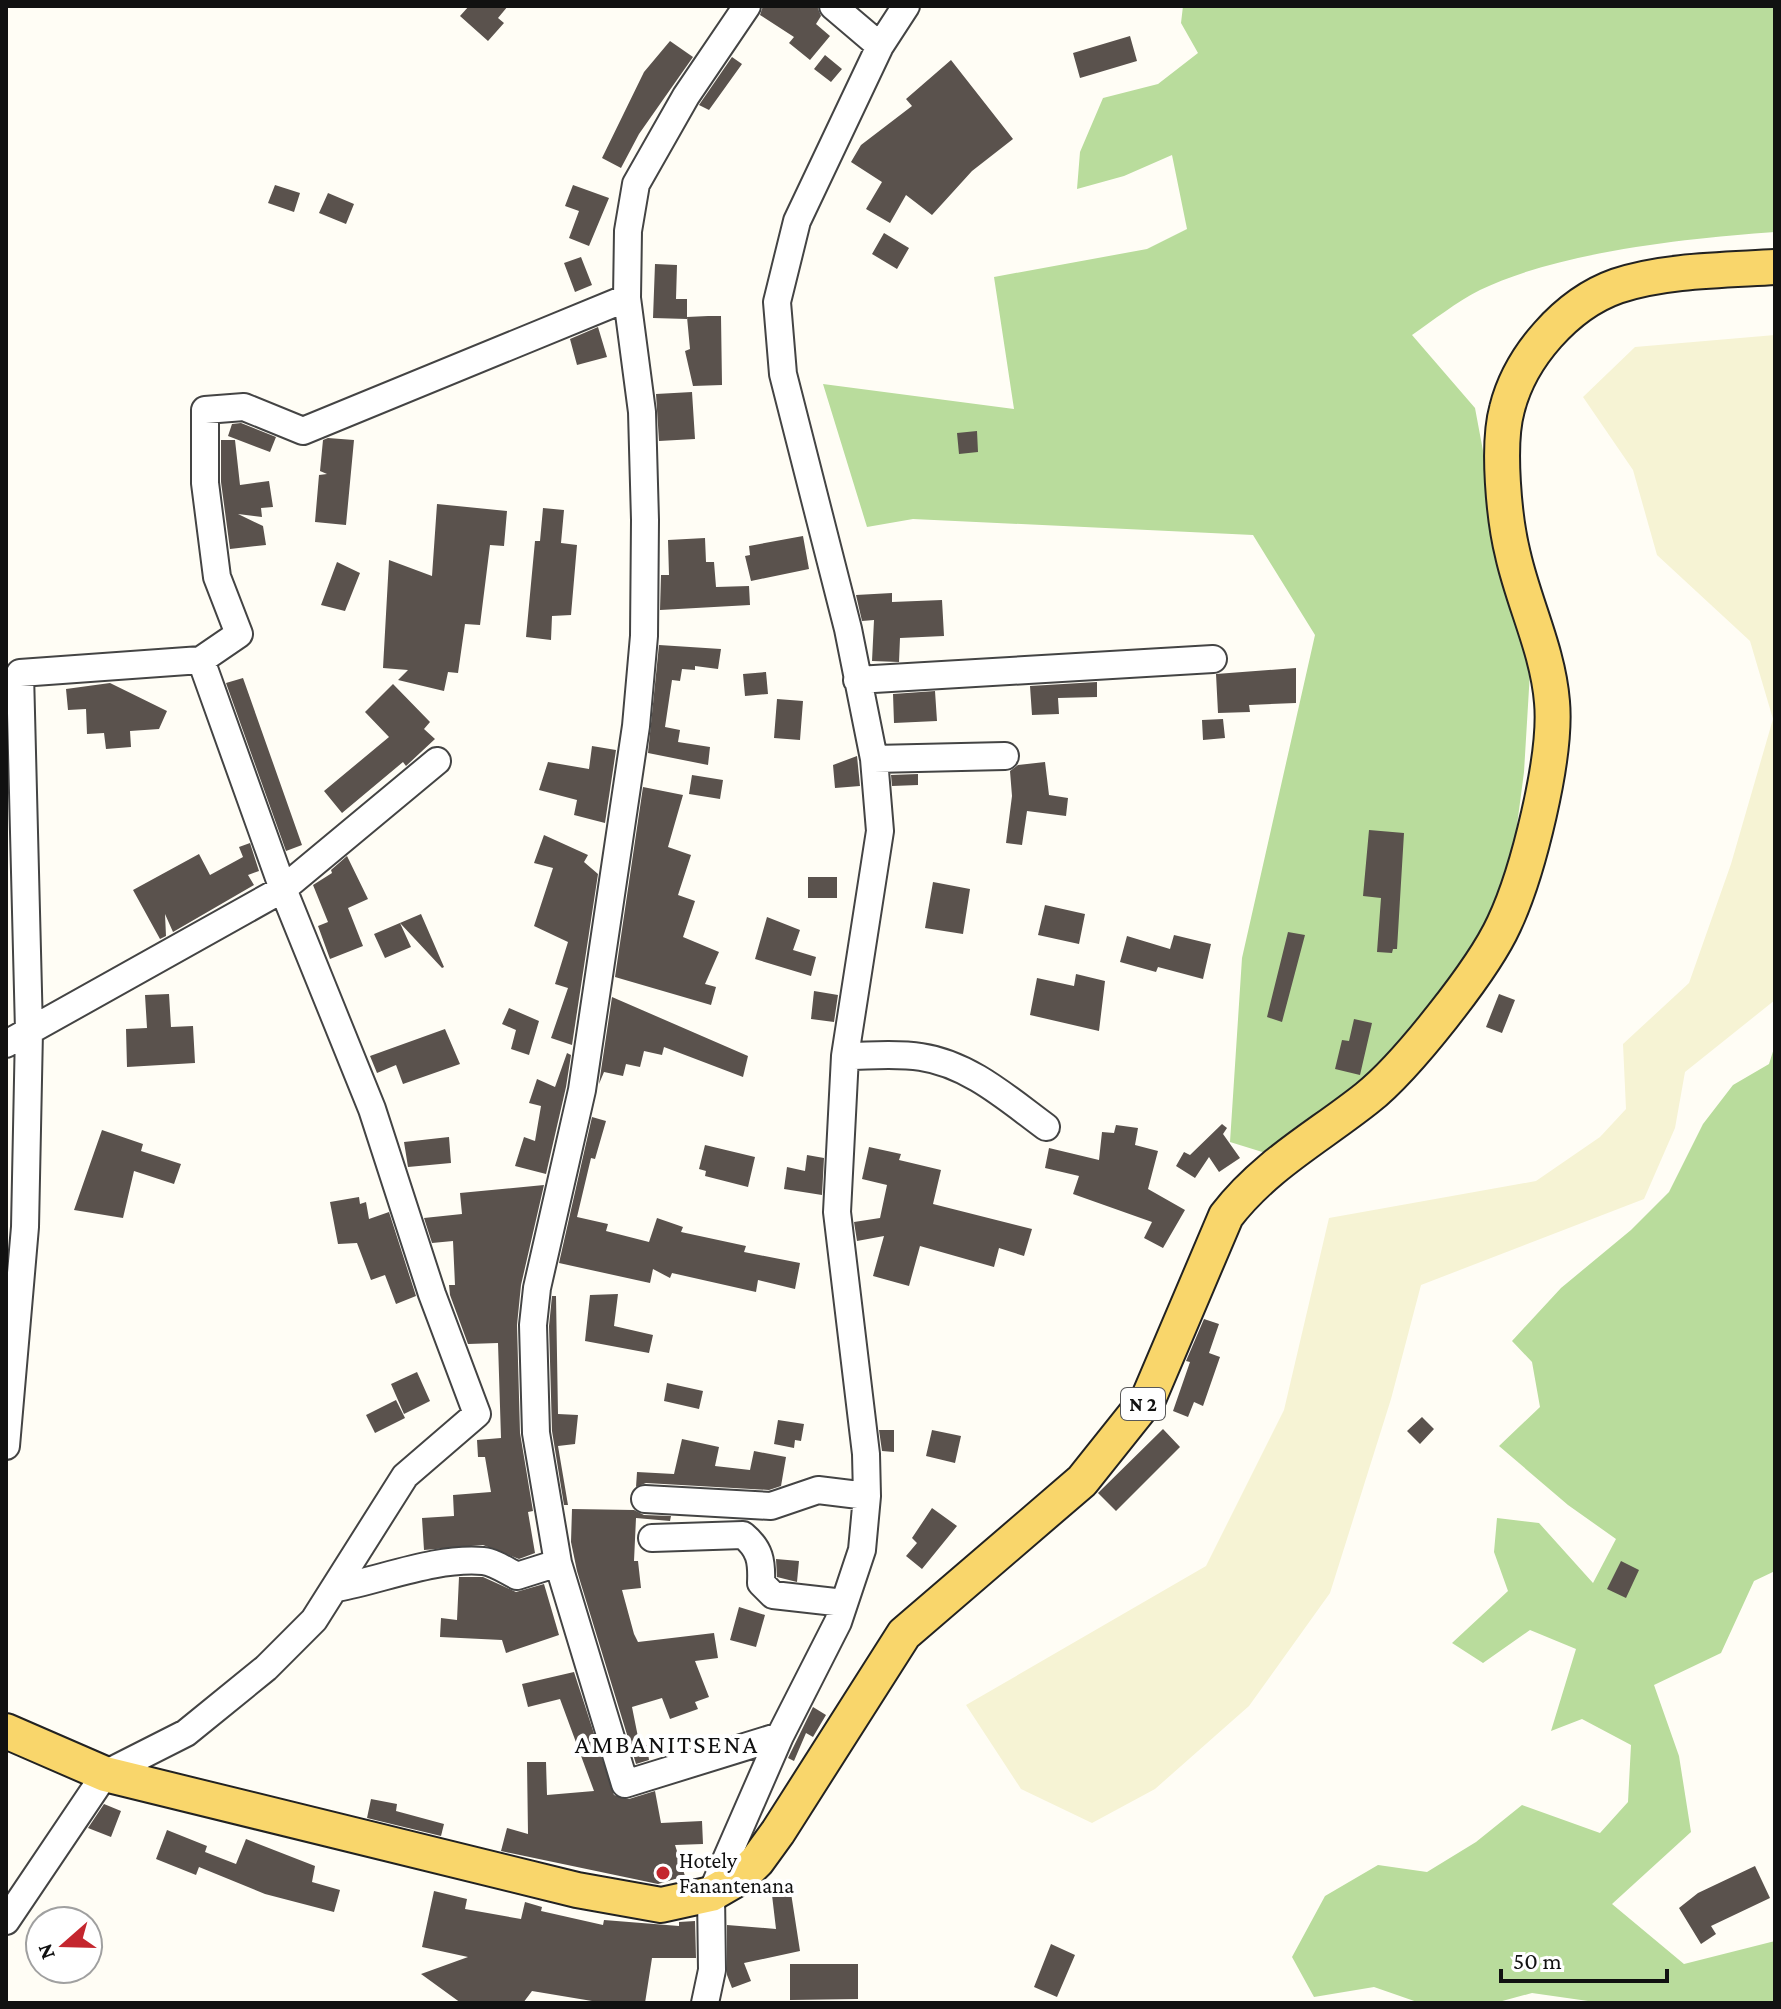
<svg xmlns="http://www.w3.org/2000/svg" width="1781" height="2009" font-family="'Crimson Pro',serif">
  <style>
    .farmland { fill: #f6f3d4 }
    .forest { fill: #b9dc9c }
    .building { fill: #5a524d }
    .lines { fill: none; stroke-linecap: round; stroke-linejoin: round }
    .minor-casing { stroke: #444; stroke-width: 30 }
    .major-casing { stroke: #222; stroke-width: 38 }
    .minor { stroke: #fff; stroke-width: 26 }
    .major { stroke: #f9d66b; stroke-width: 34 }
    .poi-dot { fill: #c4262e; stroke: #fff; stroke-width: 3 }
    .labels { text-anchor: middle; stroke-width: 8; stroke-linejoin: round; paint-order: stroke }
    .shield { fill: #fff; stroke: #585858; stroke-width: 2 }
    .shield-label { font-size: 20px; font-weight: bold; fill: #111 }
    .poi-label { font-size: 22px; fill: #111; stroke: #fff; text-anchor: start }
    .quarter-label { font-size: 26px; letter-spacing: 2px; fill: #111; stroke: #fff }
  </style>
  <rect width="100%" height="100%" fill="#fffdf5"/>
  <!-- farmland -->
  <path class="farmland" d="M1775,335V1000L1685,1072L1675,1128L1644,1199L1421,1285L1391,1399L1330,1593L1249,1706L1155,1789L1092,1823L1021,1789L966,1705L1206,1566L1284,1410L1329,1218L1536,1181L1600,1137L1626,1109L1623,1044L1689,983L1731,864L1773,719L1750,641L1657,555L1633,470L1583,397L1635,347Z"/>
  <!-- forest -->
  <path class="forest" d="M1183,6H1775V232C1688,238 1558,252 1480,290C1456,302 1434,320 1412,335L1475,408L1492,499L1533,622L1524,772L1504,924L1444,1010L1282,1158L1230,1142L1242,958L1315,635L1253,535L913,519L867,527L823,384L1014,409L994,277L1147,249L1187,229L1172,155L1124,176L1077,189L1080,152L1103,98L1158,84L1198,53L1181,23Z
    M1775,1045V1571L1754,1581L1721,1653L1654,1685L1679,1756L1691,1832L1612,1904L1684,1964L1775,1941V2003H1602L1532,1993L1495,2003H1420L1374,1987L1314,1997L1292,1957L1325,1896L1378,1865L1427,1872L1476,1842L1522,1805L1600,1833L1628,1802L1631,1745L1582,1719L1551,1731L1576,1649L1530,1630L1483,1663L1452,1643L1508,1591L1494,1552L1497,1518L1539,1523L1593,1583L1616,1539L1568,1505L1499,1446L1540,1407L1532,1362L1512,1341L1561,1288L1631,1230L1669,1192L1703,1124L1733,1085L1769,1064Z"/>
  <!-- building -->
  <path class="building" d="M469,6H508L498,18L504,23L488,41L460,16Z
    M763,6H817L821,16L816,24L830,36L810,60L789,43L794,37L760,15Z
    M1130,36L1137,61L1080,78L1073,53Z
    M670,41L693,57L639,134L621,168L602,158L644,72Z
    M825,55L842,69L831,82L814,69Z
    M732,57L742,64L709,110L699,105Z
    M951,60L1013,139L972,171L932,215L906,195L890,223L866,209L882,182L851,162L861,145L912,106L906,99Z
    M275,185L300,193L294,212L268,203Z
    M573,185L609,198L589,246L569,238L579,211L565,206Z
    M328,193L354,204L346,224L319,213Z
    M884,233L909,248L897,269L872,254Z
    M581,257L592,285L575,292L564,263Z
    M655,264L677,265L676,299H687V319L653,318Z
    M708,316H721L722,385L693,386L685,351L690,349L687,317Z
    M598,327L607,357L577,365L570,339Z
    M692,392L695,439L659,441L656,394Z
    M241,423L276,437L270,452L228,436L232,424Z
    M977,431L978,452L959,454L957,433Z
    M328,438L354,440L346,525L315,522L319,475L327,474L320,471L323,440Z
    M221,440H235L240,485L269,481L273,507L261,508L262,517L238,514L263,526L266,545L230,549L221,482Z
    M437,504L507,511L504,546L490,545L480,625L465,624L458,673L448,672L444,691L398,680L408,670L383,668L389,560L432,576Z
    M543,508L564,510L561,543L577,545L571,615L552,616L551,640L526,637L535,541H540Z
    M803,536L809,569L751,581L745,556L750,555L749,546Z
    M705,538L706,562H714L716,587L749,586L750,605L660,610L661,575H669L668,540Z
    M337,562L360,573L345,611L321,605Z
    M892,593V602L942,600L944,636L900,638L899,662L872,661L874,620L862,621L856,595Z
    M659,645L721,649L718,669L695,666V670L682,669L680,681L672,680L665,727L680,730L678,742L710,747L708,765L648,753Z
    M1296,668V703L1249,705L1250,712L1218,713L1216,674Z
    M766,672L768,694L745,696L743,674Z
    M243,678L302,845L286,851L226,683Z
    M1097,682V697L1058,698L1059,714L1032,715L1030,686Z
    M110,683L167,711L159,729L130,731L131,747L106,749L104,733L87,734L86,709L68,710L66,689Z
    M393,684L430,722L424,729L435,739L406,766L403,762L342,813L324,791L389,737L365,712Z
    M935,691L937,721L894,723L893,694Z
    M777,699L803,701L800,740L774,738Z
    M1223,719L1225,738L1203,740L1202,720Z
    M592,746L616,750L605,823L574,815L577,800L539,790L548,762L589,769Z
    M857,756L860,786L835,788L833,765Z
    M1045,762L1049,795L1068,798L1066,816L1027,811L1022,845L1006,843L1012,796L1010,771L1018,765Z
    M918,774V785L892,786L891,775Z
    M692,775L723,780L720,799L689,794Z
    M643,787L683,795L668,847L691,855L678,895L695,901L683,937L719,952L705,984L716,987L711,1005L615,977Z
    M1369,830L1404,833L1397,949H1393L1392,953L1377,952L1381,898L1363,896Z
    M544,835L588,855L584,862L598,874L572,1045L551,1038L568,988L555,984L568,942L534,926L553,868L534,863Z
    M250,843L259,871L248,875L254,885L173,932L165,914L166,936L160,939L133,890L199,854L210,875L243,857L239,847Z
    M347,856L368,899L348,908L363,946L330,959L318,926L328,922L313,885L332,873L331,870Z
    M808,877H837V898H808Z
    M933,882L970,889L963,934L925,928Z
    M1045,905L1085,914L1079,944L1038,935Z
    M421,914L444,967L442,968L400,923L411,947L385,958L374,934Z
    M767,917L800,930L793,950L816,957L811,976L755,959Z
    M1288,932L1305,935L1282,1022L1267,1017Z
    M1174,935L1211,944L1203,979L1158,967L1156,972L1120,962L1127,936L1170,949Z
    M1076,974L1105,981L1099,1031L1030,1015L1037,978L1074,986Z
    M814,991L838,995L834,1022L811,1019Z
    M169,994L171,1027L193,1026L195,1063L127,1067L126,1029L147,1028L145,995Z
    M1499,994L1515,1000L1502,1033L1486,1027Z
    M612,997L748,1056L743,1077L664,1047L662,1055L644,1051L640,1067L626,1064L623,1076L604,1072L599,1084Z
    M509,1008L539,1021L529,1055L511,1049L516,1030L502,1024Z
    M1354,1019L1372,1023L1360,1075L1335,1069L1342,1040L1349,1041Z
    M445,1029L460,1064L403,1084L396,1065L377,1073L370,1056Z
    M567,1053L571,1055L566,1087L546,1174L515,1166L524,1137L535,1141L541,1106L529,1103L537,1079L555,1087Z
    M592,1117L606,1121L595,1159L591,1158L577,1217L608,1224L606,1231L649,1242L657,1218L683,1227L681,1232L746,1246L744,1252L800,1263L795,1289L758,1280L756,1292L672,1273L670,1278L653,1269L650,1283L559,1263Z
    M1222,1124L1227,1128L1223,1134L1240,1158L1219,1172L1209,1157L1195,1178L1176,1166L1184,1152L1190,1155Z
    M1116,1125L1138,1128L1135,1145L1158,1151L1148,1189L1185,1210L1163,1248L1144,1238L1152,1222L1073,1194L1079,1176L1045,1168L1049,1148L1099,1160L1102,1132L1114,1133Z
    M102,1130L143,1144L141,1151L181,1164L174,1184L134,1171L123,1218L74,1210Z
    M449,1137L451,1163L408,1167L404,1142Z
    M705,1145L755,1157L748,1187L705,1176L706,1171L699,1169Z
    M869,1147L901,1154L899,1160L941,1170L933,1204L1032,1229L1024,1256L999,1248L994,1267L920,1246L909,1286L873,1276L884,1236L857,1241L854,1222L880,1218L887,1185L862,1179Z
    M807,1155L824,1158L822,1195L784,1189L787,1167L805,1171Z
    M544,1185L521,1285L517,1325L520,1433L533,1511L528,1512L535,1553L519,1559L483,1545L424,1550L422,1518L454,1516L453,1495L491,1492L485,1457H478L477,1440L501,1438L498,1343L468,1344L450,1295L449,1285H455L453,1241L432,1243L424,1218L462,1214L460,1193Z
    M359,1197L360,1204L366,1202L369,1219L389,1212L416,1296L396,1304L385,1275L371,1280L357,1243L338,1244L330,1202Z
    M618,1294L614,1326L653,1335L649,1353L585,1341L590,1295Z
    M552,1296H556L558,1414L578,1415L575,1444L558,1446L568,1505H564L552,1431L549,1326Z
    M1204,1319L1219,1324L1209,1353L1220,1357L1203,1406L1194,1402L1188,1417L1173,1411L1190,1362L1186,1361Z
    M417,1372L430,1401L404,1414L391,1384Z
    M667,1383L703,1391L699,1409L664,1401Z
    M396,1400L405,1418L375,1433L366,1415Z
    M1422,1417L1434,1429L1420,1444L1407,1431Z
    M778,1420L804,1424L801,1441L795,1440L794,1448L774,1444Z
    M1163,1429L1180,1447L1116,1511L1098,1493Z
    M879,1430H894V1452L882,1451Z
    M932,1430L961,1436L955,1463L926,1456Z
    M682,1439L719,1447L715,1466L750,1470L754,1451L786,1457L781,1486L769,1490L646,1483L636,1487L637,1472L674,1474Z
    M932,1508L957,1526L922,1569L906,1556L917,1543L912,1538Z
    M572,1509L634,1510L644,1515L671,1516L670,1521L636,1518L634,1561H638L641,1588L622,1590L634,1634L638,1642L714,1633L718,1658L695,1661L709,1697L695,1702L698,1709L670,1719L662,1698L632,1707L640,1747L647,1745L649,1760L636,1764L577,1571L571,1542Z
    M776,1559L799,1561L797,1582L777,1577Z
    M1621,1561L1639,1570L1626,1598L1607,1589Z
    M459,1577H483L516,1592L544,1584L559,1635L506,1653L502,1640L440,1637L441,1618L457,1620Z
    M739,1607L765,1615L756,1647L730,1640Z
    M574,1672L614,1795L629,1799L655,1791L661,1823L702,1821L703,1844L675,1845L685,1876L658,1884L501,1851L507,1828L528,1834L527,1762H546L547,1795L594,1791L560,1699L528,1707L522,1684Z
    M813,1707L826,1715L813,1737L806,1733L794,1761L788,1758Z
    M371,1799L397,1804L396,1811L444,1824L441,1836L367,1818Z
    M104,1804L121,1811L111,1837L88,1828Z
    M167,1830L207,1846L205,1852L236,1864L246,1839L315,1866L312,1882L340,1890L334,1912L265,1894L199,1867L196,1875L156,1859Z
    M1755,1866L1770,1898L1711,1926L1716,1934L1701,1944L1679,1908L1698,1893Z
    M434,1891L467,1899L465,1909L521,1919L525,1902L542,1907L541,1911L603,1925L604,1920L679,1926V1922L695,1921L696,1958H652L645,2003H604L532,1991L523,2003H461L421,1974L468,1957L422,1947Z
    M791,1893L800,1951L744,1963L751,1981L732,1988L727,1975V1925L776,1929L772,1895Z
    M1051,1944L1075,1955L1057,1997L1034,1987Z
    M790,1964H858V1999L790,2000Z"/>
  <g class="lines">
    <!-- minor casing -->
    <g class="minor-casing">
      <path id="minor" d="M747,6L686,96L636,184L628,231L627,298L642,412L645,520L644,636L636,726L582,1090L537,1288L533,1325L536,1433L558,1563L625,1784L780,1736
        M833,6L880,46
        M857,680L1213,659
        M874,759L1005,756
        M6,1044L283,889L437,761
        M845,1056C869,1056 897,1053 921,1057C969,1064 1008,1099 1046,1127
        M6,1446L25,1227L29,1031L20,673L201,660L239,634L217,577L205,483V410L244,407L303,431L627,298
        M645,1499L771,1506L818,1490L867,1496
        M652,1538L743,1535C760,1549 762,1561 761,1583L773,1595L844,1603
        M337,1588C384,1579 436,1557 483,1561C494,1562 507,1571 517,1576L558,1563
        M6,1921L105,1774L186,1733L266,1668L314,1620L405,1476L477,1414L432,1294L372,1109L283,889L201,660
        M705,2003L712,1970L711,1894L780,1736L838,1622L862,1550L867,1496L866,1454L837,1212L845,1056L880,831L874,759L848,629L783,374L777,302L797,221L880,46L906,6"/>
    </g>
    <!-- major casing -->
    <g class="major-casing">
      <path id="major" d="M6,1731L105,1774L577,1890L661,1905L711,1894L742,1876L757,1861L778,1832L904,1634L1082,1481L1149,1397L1226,1216C1265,1165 1318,1137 1367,1098C1406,1067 1483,970 1504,924C1528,873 1557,757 1552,702C1548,651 1524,604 1513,555C1504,519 1497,445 1507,409C1520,357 1566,304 1617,286C1664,270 1726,270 1775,267"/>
    </g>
    <!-- minor -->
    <use href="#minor" class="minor"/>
    <!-- major -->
    <use href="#major" class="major"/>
  </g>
  <!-- markers -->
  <circle class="poi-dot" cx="663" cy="1873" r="8"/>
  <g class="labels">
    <!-- shield labels -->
    <rect class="shield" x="1121" y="1388" width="44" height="32" rx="6"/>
    <g class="shield-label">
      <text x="1143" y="1411">N 2</text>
    </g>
    <!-- poi labels -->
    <g class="poi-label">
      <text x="679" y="1868">Hotely<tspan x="679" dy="25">Fanantenana</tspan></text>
    </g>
    <!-- quarter labels -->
    <g class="quarter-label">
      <text x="667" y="1753">AMBANITSENA</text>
    </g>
  </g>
  <!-- border -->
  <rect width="1781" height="2009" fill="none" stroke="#111111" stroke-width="16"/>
  <!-- north arrow -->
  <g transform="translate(64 1945) rotate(250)"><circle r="38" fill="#ffffff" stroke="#a0a0a0" stroke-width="2"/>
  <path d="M0-6L14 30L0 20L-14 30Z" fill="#c4262e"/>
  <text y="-12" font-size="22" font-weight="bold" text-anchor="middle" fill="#111111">N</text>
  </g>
  <!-- scale -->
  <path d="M1501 1969v12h166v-12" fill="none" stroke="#111111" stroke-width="4"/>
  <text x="1513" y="1969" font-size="24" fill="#111111" stroke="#ffffff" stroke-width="6" paint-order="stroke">50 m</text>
</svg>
